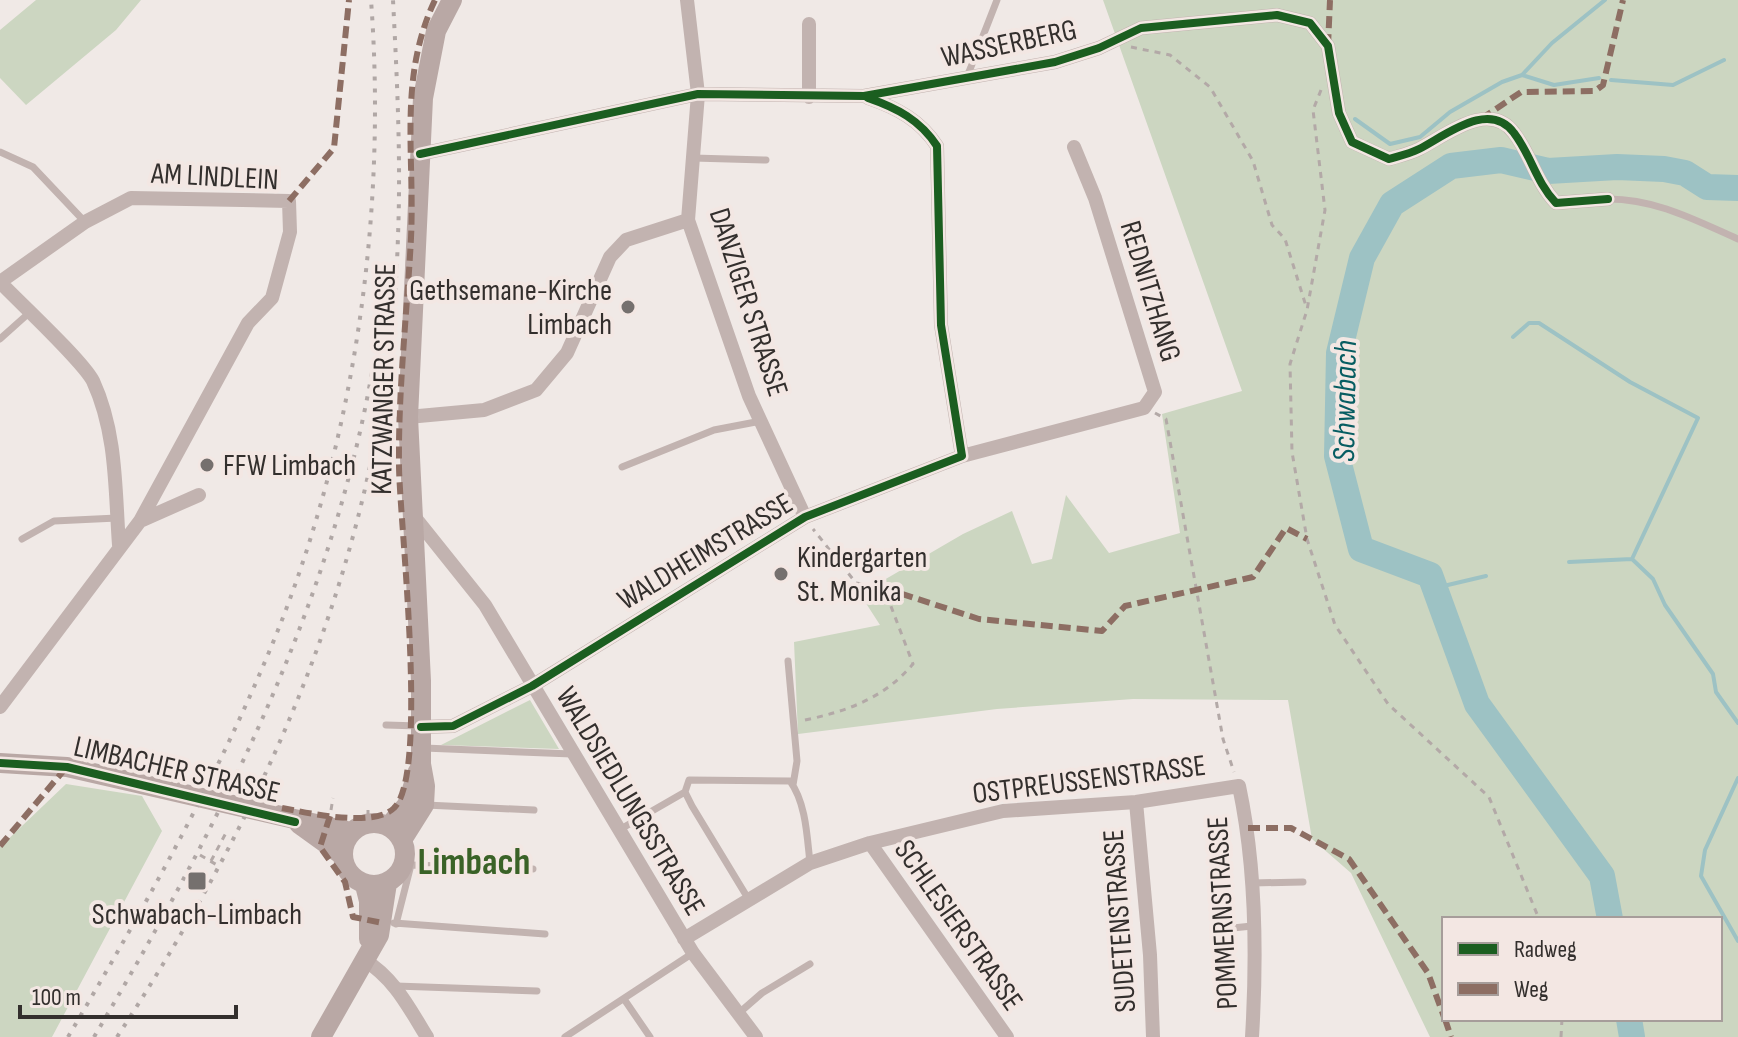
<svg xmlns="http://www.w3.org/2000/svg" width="1738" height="1037" font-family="'Sofia Sans Condensed',sans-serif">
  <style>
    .green { fill: #ccd6c1; fill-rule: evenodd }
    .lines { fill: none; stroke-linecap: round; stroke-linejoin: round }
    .stream { stroke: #9dc2c4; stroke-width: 4 }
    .river { stroke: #9dc2c4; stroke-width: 26 }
    .path { stroke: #b3a9a7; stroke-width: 3; stroke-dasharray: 6 6; stroke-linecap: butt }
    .lane { stroke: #c2b3b0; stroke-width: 7 }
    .street { stroke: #c2b3b0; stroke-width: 14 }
    .secondary { stroke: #b9a8a5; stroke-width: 20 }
    .rail { stroke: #b0a7a5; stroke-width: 4; stroke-dasharray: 4 8; stroke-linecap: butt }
    .quiet { stroke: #8d6e63; stroke-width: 6; stroke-dasharray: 12 6; stroke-linecap: butt }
    .cycleway-casing { stroke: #f3e7e3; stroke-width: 13 }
    .cycleway { stroke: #1b5e20; stroke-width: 8 }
    .poi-dot { fill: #75706e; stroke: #f3e7e3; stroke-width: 3 }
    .labels { text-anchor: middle; stroke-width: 8; stroke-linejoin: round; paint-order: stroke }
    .street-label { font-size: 30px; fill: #332f2d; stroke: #f3e7e3 }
    .poi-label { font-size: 30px; fill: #332f2d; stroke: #f3e7e3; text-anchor: start }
    .water-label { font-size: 32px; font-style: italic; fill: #075d62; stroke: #f3e7e3 }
    .district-label { font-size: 38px; font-weight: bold; fill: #3a6227; stroke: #f3e7e3 }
  </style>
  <rect width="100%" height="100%" fill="#f0e9e6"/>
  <!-- green -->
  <path class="green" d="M36,0H141L116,30L26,105L0,78V30Z
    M1103,0H1738V1037H1430L1351,873L1312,839L1288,700L1133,699L997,709L798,734L794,642L880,625L860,594L963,534L1012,511L1032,564L1052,559L1066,495L1109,553L1180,533L1162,414L1242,391ZM1444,919H1720V1019H1444Z
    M530,700L559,749L441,745Z
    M66,784L142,796L162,831L52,1037H0V847Z"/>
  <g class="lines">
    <!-- stream -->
    <path class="stream" d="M1522,75L1554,85L1599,78
      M1611,80L1673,85L1724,60
      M1355,119L1390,144L1420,137L1450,112L1502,82L1522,75L1552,43L1605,0
      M1513,337L1529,323H1539L1630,382L1698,418L1632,559
      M1569,562L1632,559L1653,579L1665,605L1713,674L1716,692L1738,723
      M1435,588L1486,576
      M1738,778L1705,850L1701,876L1738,941"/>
    <!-- river -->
    <path class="river" d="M1610,919L1602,876L1477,704L1430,575L1361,549L1337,456L1339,353L1362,258L1392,204L1451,166L1501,160L1548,171L1617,167L1664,169L1685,173L1707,187L1738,188
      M1629,1019L1632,1037"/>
    <!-- path -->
    <path class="path" d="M1131,47L1170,55L1210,87L1253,161L1272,225L1285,239L1306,306
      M1321,90L1313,110L1325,210L1307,310L1290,364L1292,452L1307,539L1335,625L1388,704L1489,797L1539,919
      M1155,413L1166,419L1223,739L1234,772
      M805,720C848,711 884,698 913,664L884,588L856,583L813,529
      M331,810L333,798
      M368,816V808
      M200,855L217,865
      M211,861L227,831
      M1561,1037L1562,1019"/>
    <!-- lane -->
    <path class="lane" d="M967,77L997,0
      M0,152L33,167L85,222
      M693,158L766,160
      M1608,199C1656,199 1695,220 1738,239
      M0,339L29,313
      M622,467L714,430L761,421
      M22,539L54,521L117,518
      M788,661L797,761L793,785
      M386,725L419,726
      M424,748L572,754
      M426,805L534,810
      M619,830L685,792
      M1252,883L1303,882
      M749,900L692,806L685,792L689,780L790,781C806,803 807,836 810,863
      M394,923L545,934
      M396,924L411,865L533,869
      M1223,929L1252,926
      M396,986L537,991
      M624,999L650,1037
      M739,1013L762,993L810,964
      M565,1037L693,953"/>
    <!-- street -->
    <path class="street" d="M687,0L698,94L688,220L749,396L805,517
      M809,24V97
      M420,154L698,94L864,96L1055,62L1099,48L1141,28L1277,15L1310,23L1328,46L1339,113L1352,142L1389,159C1399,156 1409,154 1419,149C1445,136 1489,99 1514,133C1531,155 1536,182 1556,203L1608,199
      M0,282L85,222L131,198L289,201L290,232L272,298L248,323L140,521
      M0,282C20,303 82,360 93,381C117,433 115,490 119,545
      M408,417L484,410L536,390L567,353L610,257L626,240L688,220
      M962,456L1144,408L1155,392L1095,198L1074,147
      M413,515L485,605L693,953L756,1037
      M0,707L140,521L199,495
      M421,727L453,726L532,686L805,517L962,456L941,325L937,146C920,120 897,108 868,98
      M1136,802L1150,955L1153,1037
      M870,843L1007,1037
      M684,939L810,863L870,843L1003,811L1136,802L1239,786C1256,866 1257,955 1252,1037
      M363,959C394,978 408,1006 427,1037"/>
    <!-- secondary -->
    <path class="secondary" d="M0,763L67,767L351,832
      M343 854a31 31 0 1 1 62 0a31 31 0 1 1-62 0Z
      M299,824L342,855
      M389,826L407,805L418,771
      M402,840L424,805L425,786L421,764V681L408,417L423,98L436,31L452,0
      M365,885L369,901V939
      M321,1037L379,935L387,883"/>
    <!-- rail -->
    <path class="rail" d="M68,1037C144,908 217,779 274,640C355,442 387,213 371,0
      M94,1037C229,809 351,570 382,304
      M117,1037C278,791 389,534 398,236C401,158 397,78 393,0"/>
    <!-- quiet -->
    <path class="quiet" d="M1328,46L1330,0
      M1481,119L1521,92L1595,91L1603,85L1623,0
      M289,201L334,148L349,0
      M884,588L979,619L1102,631L1125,606L1253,577L1286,528L1307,539
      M282,808C308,813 374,828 394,808C429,775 400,526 399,467C398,391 407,314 411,238C415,154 398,78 435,0
      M330,816L320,847L345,882L353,917L383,923
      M1248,828H1291L1349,859L1428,973L1444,1017
      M0,846L70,763
      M1445,1019L1451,1037"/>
    <!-- cycleway casing -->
    <g class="cycleway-casing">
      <path id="cycleway" d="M420,154L698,94L864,96L1055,62L1099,48L1141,28L1277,15L1310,23L1328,46L1339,113L1352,142L1389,159C1399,156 1409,154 1419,149C1445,136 1489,99 1514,133C1531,155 1536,182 1556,203L1608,199
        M421,727L453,726L532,686L805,517L962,456L941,325L937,146C920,120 897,108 868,98
        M0,763L67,767L295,822"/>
    </g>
    <!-- cycleway -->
    <use href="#cycleway" class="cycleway"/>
  </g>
  <!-- markers -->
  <g class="poi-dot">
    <circle cx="628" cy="307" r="8"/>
    <circle cx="207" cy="465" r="8"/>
    <circle cx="781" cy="574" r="8"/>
    <rect x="187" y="871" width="20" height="20" rx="4"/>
  </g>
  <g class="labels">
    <!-- street labels -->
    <g class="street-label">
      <text transform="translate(1009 43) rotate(-12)" y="10">WASSERBERG</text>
      <text transform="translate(215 176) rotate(3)" y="10">AM LINDLEIN</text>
      <text transform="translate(1151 291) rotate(73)" y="10">REDNITZHANG</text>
      <text transform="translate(749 302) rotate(72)" y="10">DANZIGER STRASSE</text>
      <text transform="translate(383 379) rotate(-89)" y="10">KATZWANGER STRASSE</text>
      <text transform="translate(705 551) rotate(-31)" y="10">WALDHEIMSTRASSE</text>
      <text transform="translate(177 769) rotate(13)" y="10">LIMBACHER STRASSE</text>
      <text transform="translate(1089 779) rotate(-7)" y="10">OSTPREUSSENSTRASSE</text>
      <text transform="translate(631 801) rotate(59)" y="10">WALDSIEDLUNGSSTRASSE</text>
      <text transform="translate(1222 913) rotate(-93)" y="10">POMMERNSTRASSE</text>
      <text transform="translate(1119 921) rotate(-94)" y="10">SUDETENSTRASSE</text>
      <text transform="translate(959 925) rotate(55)" y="10">SCHLESIERSTRASSE</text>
    </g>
    <!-- poi labels -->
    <g class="poi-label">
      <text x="612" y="300" text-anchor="end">Gethsemane-Kirche<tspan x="612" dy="34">Limbach</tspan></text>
      <text x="223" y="475">FFW Limbach</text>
      <text x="797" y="567">Kindergarten<tspan x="797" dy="34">St. Monika</tspan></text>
      <text x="197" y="924" text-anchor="middle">Schwabach-Limbach</text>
    </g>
    <!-- water labels -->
    <g class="water-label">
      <text transform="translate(1344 401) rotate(-89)" y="11">Schwabach</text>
    </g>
    <!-- district labels -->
    <g class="district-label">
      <text x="474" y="874">Limbach</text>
    </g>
  </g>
  <!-- legend -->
  <rect x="1442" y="917" width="280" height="104" fill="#f3e7e3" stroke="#a69d9a" stroke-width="2"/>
  <rect x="1458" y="943" width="40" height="12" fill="#1b5e20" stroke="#a69d9a" stroke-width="2"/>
  <text x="1514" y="957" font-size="24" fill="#332f2d">Radweg</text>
  <rect x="1458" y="983" width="40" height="12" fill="#8d6e63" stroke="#a69d9a" stroke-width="2"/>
  <text x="1514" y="997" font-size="24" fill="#332f2d">Weg</text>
  <!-- scale -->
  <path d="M20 1005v12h216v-12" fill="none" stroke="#332f2d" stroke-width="4"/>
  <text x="32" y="1005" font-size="24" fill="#332f2d" stroke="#f3e7e3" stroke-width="6" paint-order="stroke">100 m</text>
</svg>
